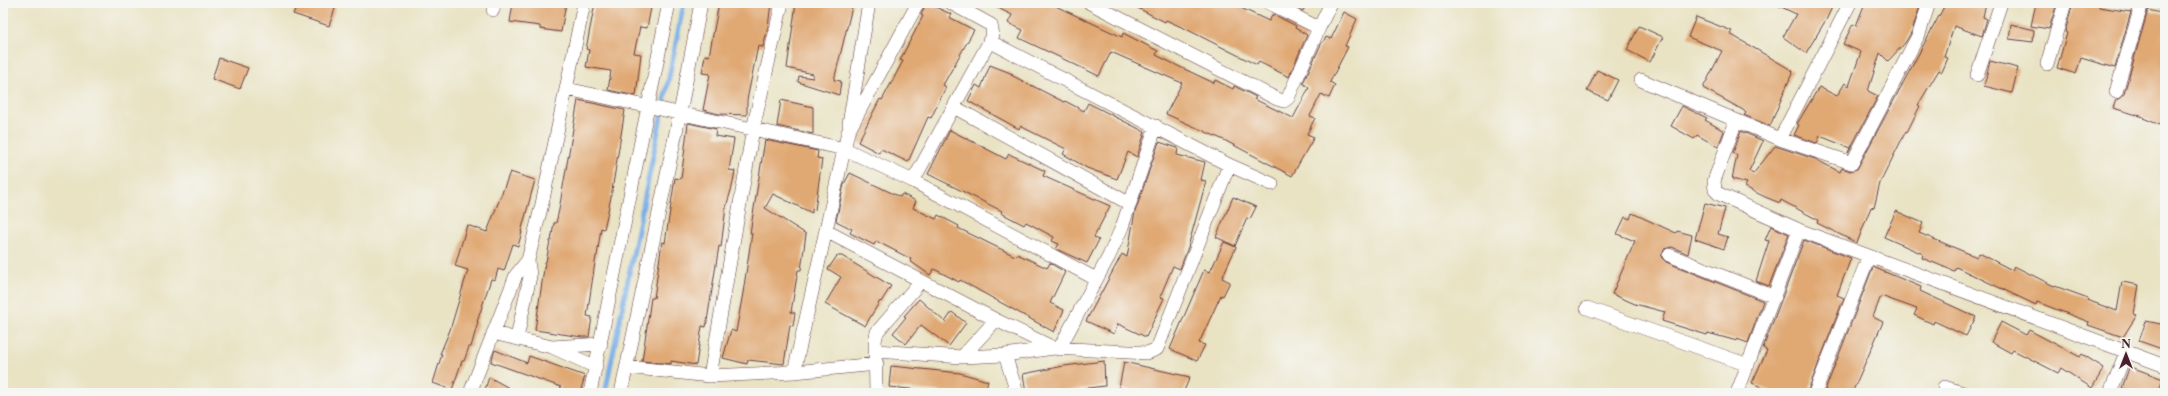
<svg xmlns="http://www.w3.org/2000/svg" width="2168" height="396" font-family="'Libre Caslon Text',serif">
  <style>
    .lines { fill: none; stroke-linecap: round; stroke-linejoin: round }
    .stream { stroke: #78aee6; stroke-width: 5 }
    .building { fill: #e0a873 }
    .street-casing { stroke: #623c42; stroke-width: 14 }
    .street { stroke: #fff; stroke-width: 13 }
  </style>
  <rect width="100%" height="100%" fill="#f6f6f2"/>
  <filter id="ink" filterUnits="userSpaceOnUse"><feTurbulence type="fractalNoise" baseFrequency=".025" numOctaves="2"/><feDisplacementMap in="SourceGraphic" scale="8" xChannelSelector="R" yChannelSelector="G"/><feConvolveMatrix kernelMatrix="1 2 1 2 8 2 1 2 1" color-interpolation-filters="sRGB"/></filter>
  <filter id="wash" filterUnits="userSpaceOnUse"><feTurbulence type="fractalNoise" baseFrequency=".012" numOctaves="4" result="noise"/><feDisplacementMap in="SourceGraphic" scale="16" xChannelSelector="R" yChannelSelector="G"/><feGaussianBlur stdDeviation="0.9" result="paint"/><feColorMatrix in="noise" values="0 0 0 0 0 0 0 0 0 0 0 0 0 0 0 0 0 1.4 0 .05"/><feComposite in="paint" operator="in"/></filter>
  <g filter="url(#wash)">
    <rect width="100%" height="100%" fill="#e9e3c4"/>
    <g class="lines">
      <!-- stream -->
      <path class="stream" d="M605,393L684,3"/>
    </g>
    <g id="blocks">
      <!-- building -->
      <path class="building" d="M298,3H337L329,26L293,14Z
        M513,3L544,7V3H566L561,32L540,29V26L510,22Z
        M595,3H652L647,28L640,27L634,53L641,54L636,96L608,90L611,71L586,67L589,50L586,49Z
        M719,3H771L768,27L763,47L758,46L747,100V115L719,114L703,110L710,74L702,73L705,55L709,56Z
        M796,3H853L834,80L841,81L839,95L798,82L799,76L813,78V74L787,68Z
        M926,3L951,14L949,17L974,30L943,85L946,87L931,118L928,117L908,162L881,149L879,153L858,142L880,99L882,100L903,61L900,60L923,16L921,15Z
        M988,3H1049L1122,37L1123,33L1158,51L1156,55L1178,66L1214,83L1215,80L1233,89L1234,86L1256,97L1254,99L1293,118L1309,88L1303,83L1322,42H1323L1326,37L1331,39L1344,12L1357,19L1345,46L1348,47L1330,82L1335,85L1329,98L1321,94L1310,116L1315,118L1307,134L1314,137L1292,176L1226,141L1166,114L1182,83L1111,52L1099,76L1019,38L1023,30L1008,23L1012,15Z
        M1128,3H1230L1269,21L1273,14L1296,26L1295,28L1307,35L1289,77L1259,62L1257,65L1188,30L1166,20L1165,22Z
        M1287,3H1307L1303,11Z
        M1773,3H1834L1827,18L1806,53L1783,37L1796,14Z
        M1865,3H1921L1912,31L1905,43L1888,61L1880,53L1868,91L1878,96L1848,153L1850,148L1820,136L1817,143L1794,135L1799,125L1797,124L1819,87L1837,96L1845,83L1849,86L1861,52L1843,44L1853,24L1856,26Z
        M1946,3H1986L1983,17L1987,19L1982,36L1954,26L1944,57L1948,58L1942,72L1939,70L1918,105L1920,106L1907,132L1906,131L1880,183L1874,208L1871,207L1857,243L1817,223L1818,220L1781,200L1780,203L1765,197L1745,187L1747,183L1732,179L1737,155L1733,153L1741,131L1763,141L1749,171L1753,174L1775,146L1815,159L1840,172L1842,168L1850,171L1857,169Z
        M2036,3H2057L2049,29L2031,26Z
        M2073,3H2100L2099,7L2131,12L2115,68L2081,58L2076,74L2057,68L2067,33L2065,32Z
        M2148,10L2165,14V127L2143,118L2144,117L2113,108L2116,100L2121,98L2124,94Z
        M1696,17L1732,31L1730,34L1793,71L1770,126L1744,115L1746,113L1743,110L1703,88L1722,51L1688,37Z
        M2011,24L2034,30L2033,42L2009,39Z
        M1639,26L1663,37L1650,62L1627,50Z
        M219,58L248,68L240,89L212,79Z
        M1990,61L2018,68L2012,93L1984,86Z
        M990,65L1013,74L1011,75L1064,102L1065,101L1084,111L1088,103L1145,132L1137,157L1128,152L1117,179L1087,168L1063,154L1066,149L1020,126L1019,129L968,101L976,85L981,88Z
        M1597,70L1618,80L1608,100L1587,91Z
        M578,100L625,110L611,197L604,229L601,228L597,256H596L587,316L592,317L589,337H582L535,330L545,262H546L550,241H551L554,223H556L559,210Z
        M781,100L813,107V134L777,126Z
        M1682,106L1707,118L1705,120L1724,131L1718,147L1697,135L1694,139L1671,126Z
        M688,123L716,129L715,136L734,139L729,170L735,171L732,187L726,207L721,247L719,246L706,327L702,326L696,365L671,361V364L642,361L651,298H654L662,242L665,243L675,178L681,179Z
        M950,130L1006,159L1009,154L1045,171L1043,176L1110,206L1094,237L1099,240L1087,263L1056,249L1059,244L1052,241L1054,237L1026,222L1024,225L1001,213L1002,211L928,174Z
        M765,140L818,151L817,158L822,159L815,210L812,209V213L773,194L765,208L806,234L801,270H798L791,312L795,313L793,326L790,325L784,364L748,360L747,364L723,358L731,330L736,332L743,293L752,233H750Z
        M1159,142L1178,148L1177,155L1205,162L1201,180L1206,181L1202,196L1188,247L1180,269L1173,266L1160,297L1164,298L1146,337L1118,324L1114,334L1086,321L1122,254L1127,257L1135,212Z
        M510,172L535,180L521,232H522L518,246L513,244L504,271L498,269L495,280L491,279L477,322H478L471,347H469L464,361H462L452,390L433,383L442,354H440L450,330L468,270L455,266L467,225L487,232Z
        M850,173L900,197L902,194L916,201L913,208L936,219L938,215L959,226L958,228L1015,256L1017,254L1047,268L1050,263L1065,272L1050,303L1064,310L1054,332L960,280L959,282L934,269L930,275L910,261L911,259L876,241L874,245L850,233L852,229L836,221L844,184Z
        M1233,197L1256,207L1250,219L1247,218L1235,246L1216,237Z
        M1705,203L1725,208L1718,234L1728,237L1724,249L1695,239Z
        M1896,211L1923,223L1919,233L1977,257L1979,253L2012,270L2014,266L2052,285L2088,298L2087,300L2117,311L2122,282L2139,285L2134,314L2137,315L2123,337L2088,325L2089,322L2037,302L2036,305L1956,267L1954,271L1922,258L1923,254L1884,237Z
        M1632,213L1676,233L1677,231L1692,235L1688,254L1672,247L1664,249L1661,257L1666,262L1763,301L1748,343L1737,339V341L1708,333L1707,335L1662,321L1665,312L1635,304L1612,294L1635,241L1617,234L1625,217L1630,219Z
        M1771,226L1789,234L1769,286L1756,281L1769,241L1765,240Z
        M1804,240L1851,258L1837,295L1844,298L1807,393H1775L1752,383L1767,350L1763,348Z
        M1224,242L1236,247L1222,278L1230,282L1223,296L1221,295L1199,343L1205,345L1197,361L1170,349L1204,270L1210,272Z
        M837,256H842L891,286L881,302L880,301L865,326L825,304L841,277L828,269Z
        M1873,267L1921,287L1920,291L1976,317L1966,336L1934,321L1933,324L1914,315L1917,309L1881,296L1873,317L1883,322L1852,393H1824Z
        M919,299L945,322L952,312L966,323L949,346L921,325L906,344L893,333L906,317L904,316Z
        M2146,321L2165,325V350L2139,341Z
        M2001,322L2026,335L2029,330L2080,357L2082,354L2104,368L2092,388L2061,368L2058,373L2013,350L2011,353L1991,342Z
        M495,350L527,363L529,356L585,376L580,393H559L561,387L491,362Z
        M1104,361L1105,386L1063,391L1064,393H1026L1023,374L1064,366Z
        M1124,362L1181,375L1190,377L1183,393H1144L1119,388Z
        M891,366L960,373L988,381L985,393H952L889,387Z
        M2129,368H2134L2163,379L2158,393H2135L2122,388Z
        M489,377L518,393H484Z"/>
    </g>
  </g>
  <g filter="url(#ink)">
    <use href="#blocks" fill-opacity="0" stroke="#623c42" stroke-width="1"/>
    <g class="lines">
      <!-- street casing -->
      <g class="street-casing">
        <path id="street" d="M1090,3L1277,99L1284,101L1288,98L1319,28L1269,3
          M2162,3L2165,4
          M493,10L494,3
          M1319,28L1331,3
          M989,41L1229,165L1272,184
          M2047,64L2065,3
          M1977,75L2001,3
          M1641,80L1780,139L1852,163L1919,34L1929,3
          M567,89L845,149L913,181L1096,279
          M2116,92L2142,3
          M954,107L1130,204
          M1736,121L1714,181L1715,190L1719,194L1799,230L2165,366
          M849,124L869,3
          M1780,139L1850,3
          M913,181L993,35L991,25L951,3
          M826,231L996,320L1054,348L1147,353L1157,349L1229,165
          M1669,255L1775,297
          M1587,308L1748,365
          M493,333L552,347L596,367
          M517,338L530,276L528,260
          M552,347L601,344
          M1059,349L1109,256L1122,227L1156,126
          M876,351L962,357L1005,355L1054,348
          M1005,355L1017,393
          M962,357L996,320
          M627,367L710,376L794,372L877,364
          M794,372L848,132L918,3
          M710,376L753,129L782,3
          M1944,387L1963,393
          M470,393L516,275L528,260L542,204L584,3
          M590,393L669,3
          M621,393L680,113L701,3
          M876,393L875,341L877,332L921,281
          M1737,393L1799,230
          M1815,393L1869,256
          M2110,393L2126,352"/>
      </g>
      <!-- street -->
      <use href="#street" class="street"/>
    </g>
  </g>
  <!-- margin -->
  <rect width="2168" height="396" fill="none" stroke="#f6f6f2" stroke-width="16"/>
  <!-- north arrow -->
  <g transform="translate(2126 354)" stroke="#f6f6f2" stroke-width="3" paint-order="stroke">
  <path d="M0-3L7 15L0 10L-7 15Z" fill="#4a1f2b"/>
  <text y="-6" font-size="11" font-weight="bold" text-anchor="middle" fill="#4a1f2b">N</text>
  </g>
</svg>
